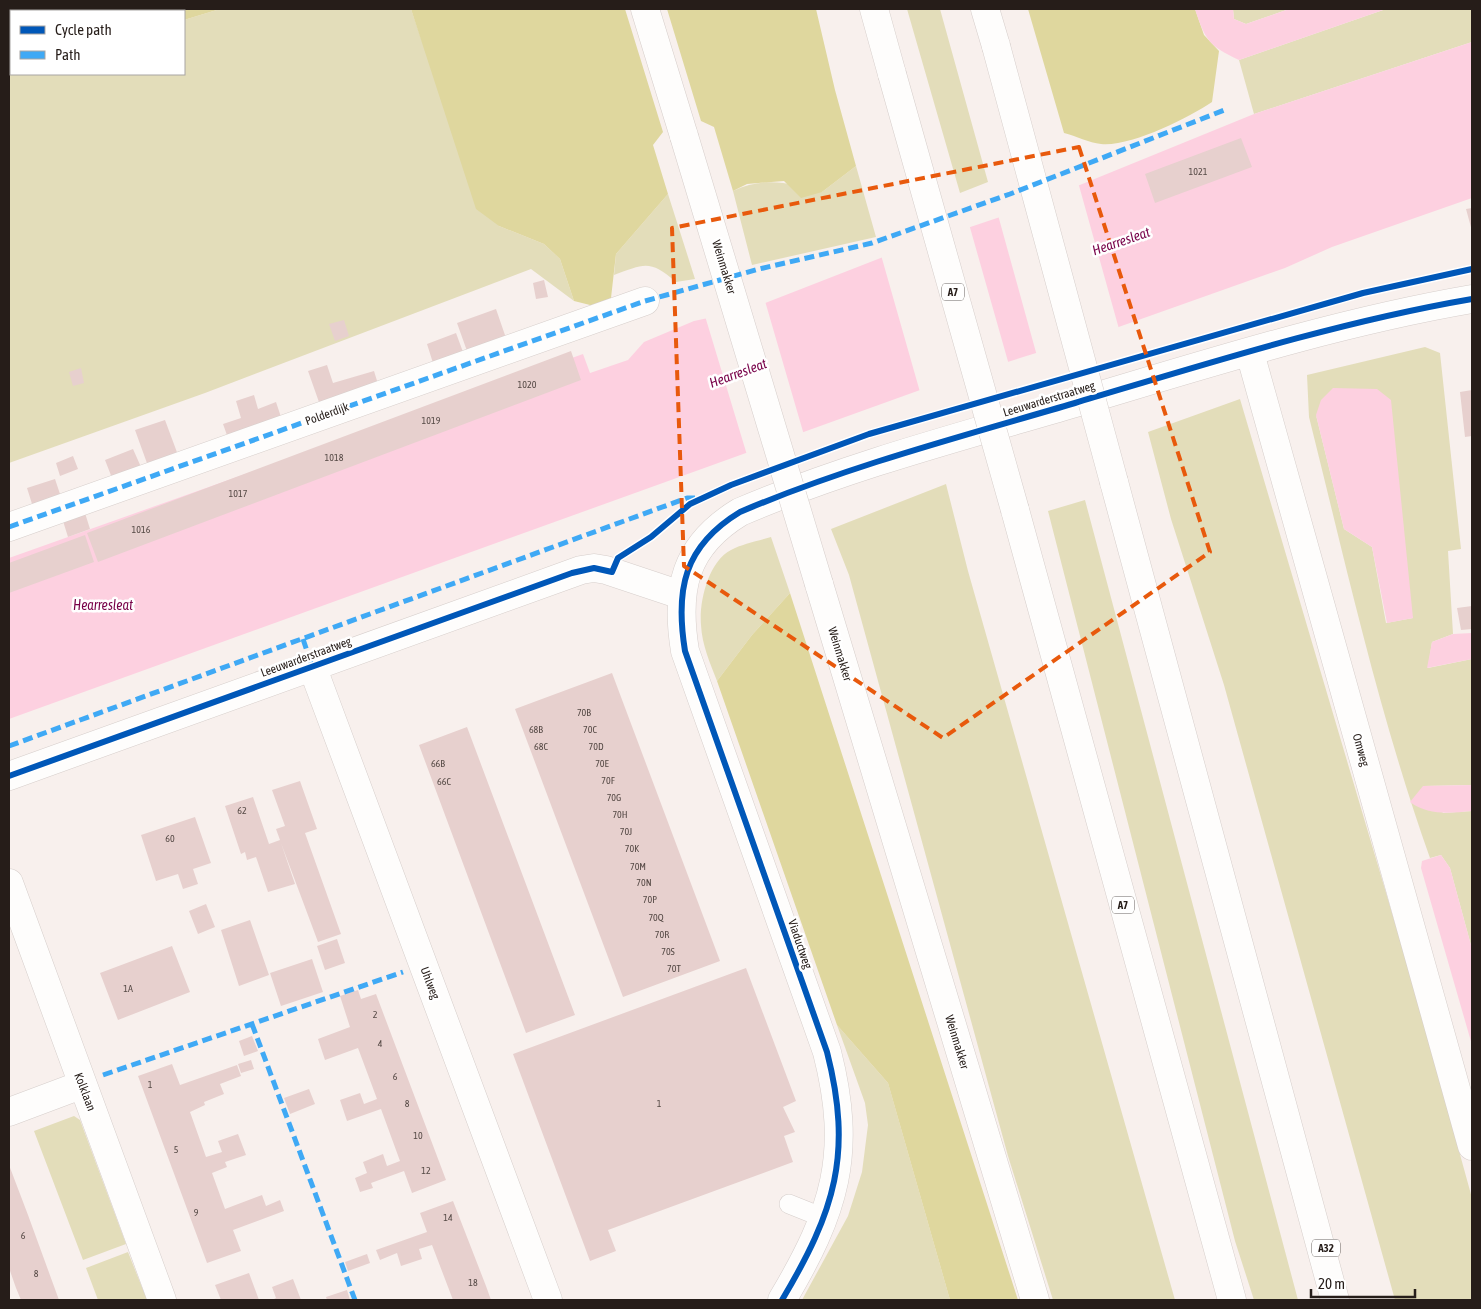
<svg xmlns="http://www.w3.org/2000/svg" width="1481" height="1309" font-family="'Asap Condensed',sans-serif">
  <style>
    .green { fill: #e3ddba; fill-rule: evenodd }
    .forest { fill: #dfd79e }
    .water { fill: #fdd0e0 }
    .pier { fill: #f8f0ed }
    .building { fill: #e7d0ce }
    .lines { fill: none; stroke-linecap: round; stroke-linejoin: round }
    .service-casing { stroke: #d6cecb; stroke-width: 20 }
    .minor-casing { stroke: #d6cecb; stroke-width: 29 }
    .tertiary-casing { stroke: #d6cecb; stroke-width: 29 }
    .secondary-casing { stroke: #d6cecb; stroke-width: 29 }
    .motorway-casing { stroke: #d6cecb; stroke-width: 29 }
    .service { stroke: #fefdfc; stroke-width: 19 }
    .minor { stroke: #fefdfc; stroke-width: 28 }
    .tertiary { stroke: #fefdfc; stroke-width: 28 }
    .secondary { stroke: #fefdfc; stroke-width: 28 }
    .motorway { stroke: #fefdfc; stroke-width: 28 }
    .secondary-bridge-casing { stroke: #d6cecb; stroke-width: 29; stroke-linecap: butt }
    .motorway-bridge-casing { stroke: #d6cecb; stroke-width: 29; stroke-linecap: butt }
    .secondary-bridge { stroke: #fefdfc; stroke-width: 28 }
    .motorway-bridge { stroke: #fefdfc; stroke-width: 28 }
    .quiet { stroke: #3fa9f5; stroke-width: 5; stroke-dasharray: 10 5; stroke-linecap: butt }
    .cycleway-casing { stroke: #fff; stroke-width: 9 }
    .cycleway { stroke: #0057b8; stroke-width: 6 }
    .marked { fill: none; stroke: #e8590c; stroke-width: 4; stroke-dasharray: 10 6; stroke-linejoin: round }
    .labels { text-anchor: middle; stroke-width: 5; stroke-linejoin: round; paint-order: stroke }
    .number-label { font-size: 10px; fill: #564a46 }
    .shield { fill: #fff; stroke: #67615e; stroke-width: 1 }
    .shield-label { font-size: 11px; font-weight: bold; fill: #261d19 }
    .street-label { font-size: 12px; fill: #261d19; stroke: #fff }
    .water-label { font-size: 14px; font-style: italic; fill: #780249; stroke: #fff }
  </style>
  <rect width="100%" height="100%" fill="#f8f0ed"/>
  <!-- green -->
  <path class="green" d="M220,9H411L422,41L499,226L544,244L560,259L574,301L531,269L205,393L9,463V73L184,74V20Z
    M907,9H940L988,182L960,193Z
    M1233,9H1289L1246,24L1234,19Z
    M1386,9H1472V42L1254,114L1239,60Z
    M856,166L876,237L752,265L733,191C766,176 789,183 822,192Z
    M668,194L695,279L676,282C650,259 644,264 614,275L616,254Z
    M1425,347L1440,353L1461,549L1448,551L1453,634L1432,642L1428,668L1472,659V785L1423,786L1443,813L1472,811V949L1450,868L1441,855L1430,858C1379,715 1346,565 1309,417L1307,375ZM1316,415L1413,618L1386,623L1372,547L1344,529Z
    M1240,399L1413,984L1472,1198V1300H1395L1224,685L1171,519L1148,432Z
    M946,484L968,571L1175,1300H1053L1008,1156L849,575L831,529Z
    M1085,500L1298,1300H1254L1235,1241L1048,511Z
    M771,537L790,593L752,635L717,681C710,663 702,645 701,625C699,602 708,562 731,550C742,544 758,541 771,537Z
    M837,1025L888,1083L950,1300H802L848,1216L862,1172L868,1125L865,1103Z
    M74,1116L80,1120L126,1244L83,1260L34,1131Z
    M128,1252L147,1300H98L86,1268Z"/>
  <!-- forest -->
  <path class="forest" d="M9,9H220L184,20V11H11V72L9,73Z
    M411,9H625L663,132L653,145L668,194L616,254L611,298L594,306L574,301L560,259L544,244L499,226L476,209Z
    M667,9H816L835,90L856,166L822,192L801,198L784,181L747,184L733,191L714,127L701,121Z
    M1028,9H1195L1204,35L1219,51L1212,102C1188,118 1131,147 1101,144C1089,143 1076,136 1064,133Z
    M790,593L1018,1300H950L888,1083L837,1025L717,681L752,635Z"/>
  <!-- water -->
  <path class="water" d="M1195,9H1233L1234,19L1246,24L1289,9H1386L1239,60C1209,46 1205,40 1195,9Z
    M1472,42V198L1332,247L1285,268L1113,329L934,385L9,719V558L583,354L590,373L628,360L644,342L694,321L750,309L896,252L1006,215L1254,114Z
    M1333,388L1377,389L1391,400L1413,618L1387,623L1372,547L1344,529L1316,415L1321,400Z
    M1472,633V659L1427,668L1432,642L1453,634Z
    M1472,785V811C1450,813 1429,816 1410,802L1423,786Z
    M1441,855L1450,868L1472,949V1045L1421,868L1422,861Z"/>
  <!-- pier -->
  <path class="pier" d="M1078,182L1119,329L1037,356L998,215Z
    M969,224L1009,365L920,392L881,255Z
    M765,301L804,435L747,455L705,316L749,307Z"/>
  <!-- building -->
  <path class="building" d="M1241,138L1252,167L1155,203L1145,174Z
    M1472,208V231L1466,209Z
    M544,280L548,297L536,299L533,283Z
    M496,309L506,338L467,351L457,323Z
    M344,320L349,336L335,341L329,324Z
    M456,333L463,352L433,363L427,344Z
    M571,351L581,380L98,562L87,533Z
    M327,365L333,383L374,371L378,384L320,405L308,371Z
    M81,368L84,383L73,386L69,372Z
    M1472,390V436L1465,437L1460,392Z
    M254,395L258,409L276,402L282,420L228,438L223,424L241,418L236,401Z
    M165,420L178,455L148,466L135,430Z
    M133,449L141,467L112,478L105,460Z
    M73,456L78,469L60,476L56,463Z
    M55,479L61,497L33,507L27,488Z
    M85,513L90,529L68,537L63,521Z
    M85,535L94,562L9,593V563Z
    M1472,606V629L1461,630L1457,608Z
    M612,673L720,961L623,997L515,709Z
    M467,727L575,1015L526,1033L419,745Z
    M300,781L317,829L305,833L341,934L318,942L281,843L295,884L268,892L256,857L247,860L245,852L241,854L225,806L253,797L269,844L280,840L276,829L285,826L272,790Z
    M195,817L211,863L193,869L198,884L183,889L178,874L156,881L141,835Z
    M206,904L215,927L198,934L189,911Z
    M250,920L269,975L239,986L221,930Z
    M337,939L345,963L325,970L317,946Z
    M172,946L190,992L118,1020L100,973Z
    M312,959L323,992L281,1006L270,973Z
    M746,968L796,1101L783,1107L795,1132L784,1136L793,1162L608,1230L616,1251L590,1261L513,1054Z
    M358,990L361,999L376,994L446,1180L412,1193L404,1171L371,1183L373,1188L360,1192L355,1178L367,1173L363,1162L383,1154L387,1166L400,1161L381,1109L347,1121L340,1100L360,1093L364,1104L377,1099L358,1048L325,1060L318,1039L350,1027L340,996Z
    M252,1036L258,1051L244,1056L239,1041Z
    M251,1060L254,1069L241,1073L238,1064Z
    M172,1064L180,1085L237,1065L241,1076L220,1084L224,1094L204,1102L205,1105L190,1112L206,1157L222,1152L218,1141L238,1134L246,1155L225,1162L227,1167L212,1173L225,1209L262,1195L266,1206L280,1200L284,1211L233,1230L241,1251L207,1263L138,1076Z
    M309,1089L315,1104L290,1114L284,1098Z
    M9,1165L28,1215L59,1300H21L16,1288L9,1268Z
    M453,1201L486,1286L491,1300H453L432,1245L419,1249L422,1259L401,1266L397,1253L380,1260L376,1250L427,1232L420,1213Z
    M367,1254L370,1263L348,1271L345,1262Z
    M249,1273L259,1300H221L215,1285Z
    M293,1279L301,1300H272L276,1298L272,1287Z
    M347,1290L350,1300H327L326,1297Z"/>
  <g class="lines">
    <!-- service casing -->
    <g class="service-casing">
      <path id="service" d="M789,1204L824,1218"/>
    </g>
    <!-- minor casing -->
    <g class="minor-casing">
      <path id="minor" d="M1250,353L1472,1146
        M9,527L645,301
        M312,666L548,1300
        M9,776L581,570L594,568L606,570L681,595
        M9,883L162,1300
        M9,1112L81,1085"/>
    </g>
    <!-- tertiary casing -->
    <g class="tertiary-casing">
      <path id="tertiary" d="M782,1300C835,1211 853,1154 827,1052L685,651C675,589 684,546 740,512C848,466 963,436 1075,403C1206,364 1338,322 1472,299"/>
    </g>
    <!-- secondary casing -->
    <g class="secondary-casing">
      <path id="secondary" d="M645,9L684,136
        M819,584L1035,1300"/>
    </g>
    <!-- motorway casing -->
    <g class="motorway-casing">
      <path id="motorway" d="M874,9L892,74
        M985,9L996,46
        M1114,482L1335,1300
        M1015,510L1232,1300"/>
    </g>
    <!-- service -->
    <use href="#service" class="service"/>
    <!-- minor -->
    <use href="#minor" class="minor"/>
    <!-- tertiary -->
    <use href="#tertiary" class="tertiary"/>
    <!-- secondary -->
    <use href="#secondary" class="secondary"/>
    <!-- motorway -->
    <use href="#motorway" class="motorway"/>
    <!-- secondary-bridge casing -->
    <g class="secondary-bridge-casing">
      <path id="secondary-bridge" d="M684,136L819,584"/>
    </g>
    <!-- motorway-bridge casing -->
    <g class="motorway-bridge-casing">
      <path id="motorway-bridge" d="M996,46L1114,482
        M892,74L1015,510"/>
    </g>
    <!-- secondary-bridge -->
    <use href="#secondary-bridge" class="secondary-bridge"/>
    <!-- motorway-bridge -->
    <use href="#motorway-bridge" class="motorway-bridge"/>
    <!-- quiet -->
    <path class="quiet" d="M9,527L645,301L759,269L872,243L1010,194L1227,109
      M303,639L312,666
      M9,746L687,498H695
      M252,1024L355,1300
      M103,1075L403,972"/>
    <!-- cycleway casing -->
    <g class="cycleway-casing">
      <path id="cycleway" d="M9,776L572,573L594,568L612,572L618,558L651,537L690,504L731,485L869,434L1363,293L1472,269
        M782,1300C835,1211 853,1154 827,1052L685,651C675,589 684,546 740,512C848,466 963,436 1075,403C1206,364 1338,322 1472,299"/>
    </g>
    <!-- cycleway -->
    <use href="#cycleway" class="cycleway"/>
  </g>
  <!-- marked area -->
  <path class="marked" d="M1079,147L1210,552L943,738L684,566L672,228Z"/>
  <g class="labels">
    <!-- number labels -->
    <g class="number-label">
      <text x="1198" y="175">1021</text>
      <text x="527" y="388">1020</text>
      <text x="431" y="424">1019</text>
      <text x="334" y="461">1018</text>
      <text x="238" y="497">1017</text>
      <text x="141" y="533">1016</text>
      <text x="584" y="716">70B</text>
      <text x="536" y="733">68B</text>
      <text x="590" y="733">70C</text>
      <text x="541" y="750">68C</text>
      <text x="596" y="750">70D</text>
      <text x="438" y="767">66B</text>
      <text x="602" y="767">70E</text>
      <text x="608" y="784">70F</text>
      <text x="444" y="785">66C</text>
      <text x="614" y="801">70G</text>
      <text x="242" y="814">62</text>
      <text x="620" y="818">70H</text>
      <text x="626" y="835">70J</text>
      <text x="170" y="842">60</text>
      <text x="632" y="852">70K</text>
      <text x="638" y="870">70M</text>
      <text x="644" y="886">70N</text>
      <text x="650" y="903">70P</text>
      <text x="656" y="921">70Q</text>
      <text x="662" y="938">70R</text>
      <text x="668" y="955">70S</text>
      <text x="674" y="972">70T</text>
      <text x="128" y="992">1A</text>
      <text x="375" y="1018">2</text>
      <text x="380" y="1047">4</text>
      <text x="395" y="1080">6</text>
      <text x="150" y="1088">1</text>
      <text x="407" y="1107">8</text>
      <text x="659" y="1107">1</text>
      <text x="418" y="1139">10</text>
      <text x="176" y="1153">5</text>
      <text x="426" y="1174">12</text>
      <text x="196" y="1216">9</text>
      <text x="448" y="1221">14</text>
      <text x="23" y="1239">6</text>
      <text x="36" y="1277">8</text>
      <text x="473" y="1286">18</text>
    </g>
    <!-- shield labels -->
    <g class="shield">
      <rect x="942" y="283.5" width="22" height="17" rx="4"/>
      <rect x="1112" y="896.5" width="22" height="17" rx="4"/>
      <rect x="1312" y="1239.5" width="28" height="17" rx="4"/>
    </g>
    <g class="shield-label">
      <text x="953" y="296">A7</text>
      <text x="1123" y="909">A7</text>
      <text x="1326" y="1252">A32</text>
    </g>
    <!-- street labels -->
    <g class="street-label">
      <text transform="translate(724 267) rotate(73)" y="4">Weinmakker</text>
      <text transform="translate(1049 399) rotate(-17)" y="4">Leeuwarderstraatweg</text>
      <text transform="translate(327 414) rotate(-20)" y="4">Polderdijk</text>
      <text transform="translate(840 654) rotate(73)" y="4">Weinmakker</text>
      <text transform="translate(306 657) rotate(-20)" y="4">Leeuwarderstraatweg</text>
      <text transform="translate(1361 750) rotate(74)" y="4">Omweg</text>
      <text transform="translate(800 944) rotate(71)" y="4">Viaductweg</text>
      <text transform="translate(430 983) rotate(69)" y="4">Uhlweg</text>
      <text transform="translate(957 1042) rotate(73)" y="4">Weinmakker</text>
      <text transform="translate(85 1092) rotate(69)" y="4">Kolklaan</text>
    </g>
    <!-- water labels -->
    <g class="water-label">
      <text transform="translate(1121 241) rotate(-19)" y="5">Hearresleat</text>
      <text transform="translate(738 373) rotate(-20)" y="5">Hearresleat</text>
      <text x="103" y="610">Hearresleat</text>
    </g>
  </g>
  <!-- border -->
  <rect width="1481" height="1309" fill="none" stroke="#261d19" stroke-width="20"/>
  <!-- legend -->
  <rect x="10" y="10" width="175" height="65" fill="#ffffff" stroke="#a8a5a3"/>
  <rect x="20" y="26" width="25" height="8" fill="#0057b8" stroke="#a8a5a3"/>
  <text x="55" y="35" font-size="15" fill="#261d19">Cycle path</text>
  <rect x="20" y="51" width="25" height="8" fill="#3fa9f5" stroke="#a8a5a3"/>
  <text x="55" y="60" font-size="15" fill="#261d19">Path</text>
  <!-- scale -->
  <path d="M1311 1289v8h104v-8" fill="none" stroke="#261d19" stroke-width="2.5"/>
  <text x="1318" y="1289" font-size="15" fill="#261d19" stroke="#ffffff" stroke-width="4" paint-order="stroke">20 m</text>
</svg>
